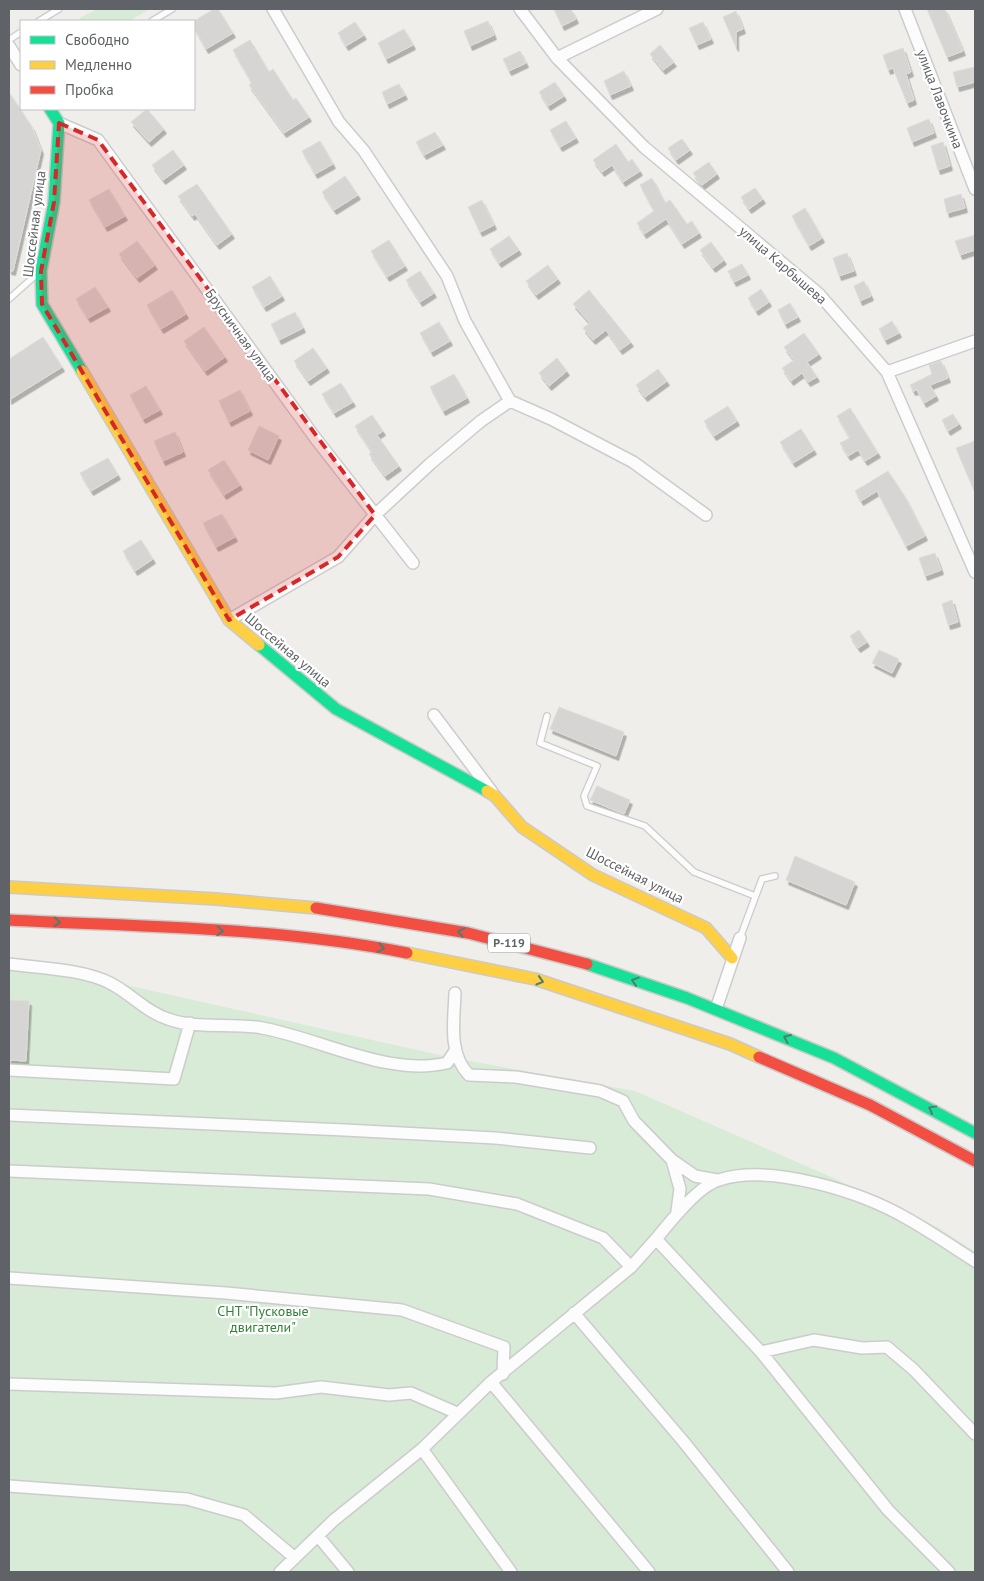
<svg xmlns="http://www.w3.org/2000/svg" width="984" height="1581" font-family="'PT Sans',sans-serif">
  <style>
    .green { fill: #d8ebd6 }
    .building { fill: #d6d5d3; stroke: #deddd9; filter: url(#shadow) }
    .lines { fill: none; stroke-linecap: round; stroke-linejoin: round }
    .lane-casing { stroke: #cbcccc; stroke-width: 8 }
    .street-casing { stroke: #cbcccc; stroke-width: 14 }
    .fast-casing { stroke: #cacacb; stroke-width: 14 }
    .slow-casing { stroke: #cacacb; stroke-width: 14 }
    .jam-casing { stroke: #cacacb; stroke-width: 14 }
    .lane { stroke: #fdfcfc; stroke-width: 5.5 }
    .street { stroke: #fdfcfc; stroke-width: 11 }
    .fast { stroke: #16e098; stroke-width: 11 }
    .slow { stroke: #ffcf43; stroke-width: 11 }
    .jam { stroke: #f24e42; stroke-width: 11 }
    .oneway { stroke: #507c72 }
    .marked { fill: #d62828; fill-opacity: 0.2; stroke: #d62828; stroke-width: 4; stroke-dasharray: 10 6; stroke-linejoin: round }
    .labels { text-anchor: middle; stroke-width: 4.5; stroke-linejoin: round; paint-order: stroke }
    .shield { fill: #fff; stroke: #8f9295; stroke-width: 1 }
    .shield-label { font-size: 12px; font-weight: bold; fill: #5f6368 }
    .street-label { font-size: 14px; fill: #5f6368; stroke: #fff }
    .park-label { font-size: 14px; fill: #348238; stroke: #fff }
  </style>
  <defs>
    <filter id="shadow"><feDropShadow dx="2.5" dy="4.5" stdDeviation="0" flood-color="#0004"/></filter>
  </defs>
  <rect width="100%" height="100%" fill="#efeeea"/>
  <!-- green -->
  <path class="green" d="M97,9H150L129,21H81L80,18Z
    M9,959L453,1058L635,1091L829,1176L937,1227L975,1252V1572H9Z"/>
  <!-- building -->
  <path class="building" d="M214,9H218L233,33L206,49L194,28V21Z
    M554,9H571L576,19L562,26Z
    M927,9H945L963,51L947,57Z
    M736,11L743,29L736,32V47L723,17Z
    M488,21L494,35L470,46L464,31Z
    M355,22L364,35L346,46L338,33Z
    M703,22L711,39L697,45L689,28Z
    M404,29L413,45L386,59L378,43Z
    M250,40L269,72L273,69L293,100L296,98L309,117L284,133L249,85L252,83L233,50Z
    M660,45L674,62L663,70L650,54Z
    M903,48L911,72L906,74L914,100L907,103L893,68L888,70L883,55Z
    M520,51L526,63L509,71L503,59Z
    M975,67V82L957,87L953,72Z
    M624,71L631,86L610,95L604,81Z
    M555,82L564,96L548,106L539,92Z
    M399,84L405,95L387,104L382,92Z
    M9,92L32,127L41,150L13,271L9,270Z
    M147,109L164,129L149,142L131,122Z
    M929,119L934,133L912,142L907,128Z
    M566,121L576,138L560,147L550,130Z
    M435,132L443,145L424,155L416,142Z
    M682,139L690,150L676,160L668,148Z
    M320,141L333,164L315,174L302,151Z
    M943,142L950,166L938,170L931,146Z
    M616,144L628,162L632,159L640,171L623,182L612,165L602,172L593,160Z
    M173,150L184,165L163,180L152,165Z
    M709,162L717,174L702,185L693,173Z
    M345,176L358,195L334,210L322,192Z
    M652,178L665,203L670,200L687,224L692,221L699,233L682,244L666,219L644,234L637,223L654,211L640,185Z
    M197,184L232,234L217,245L195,214L192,216L178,196Z
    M755,188L763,199L749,209L741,197Z
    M109,189L125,216L105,227L89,200Z
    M961,194L965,208L947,213L944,199Z
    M482,200L494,225L480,232L468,207Z
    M805,208L822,238L809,246L792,216Z
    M975,235V250L960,255L955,241Z
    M509,236L519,250L499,263L490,249Z
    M389,240L405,266L387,277L371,251Z
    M137,241L155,265L137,278L119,254Z
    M711,242L724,260L713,268L700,250Z
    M847,253L854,271L839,276L833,258Z
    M742,264L748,275L734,282L728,271Z
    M548,265L558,279L536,295L526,281Z
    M420,271L434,293L420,302L406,280Z
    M270,276L282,296L264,307L252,287Z
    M864,281L871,296L860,301L854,286Z
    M95,287L108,307L88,318L76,299Z
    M761,289L769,302L756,311L748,298Z
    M172,290L186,314L161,329L147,305Z
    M589,290L631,342L620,350L606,330L593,340L583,328L590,323L573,304Z
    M790,303L798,317L785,324L778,310Z
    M295,312L303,328L279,340L271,324Z
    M892,321L899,333L885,340L879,329Z
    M439,322L450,341L431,352L420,333Z
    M204,327L225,357L205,371L184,341Z
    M804,333L819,354L807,362L817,377L808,382L802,373L791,381L782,368L794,360L784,347Z
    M43,337L62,367L9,400V359Z
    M313,348L327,368L308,381L294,361Z
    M557,358L567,371L549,386L539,373Z
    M941,361L948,378L930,385L936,396L924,403L917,390L913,391L910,385L932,374L929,365Z
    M658,369L667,381L645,397L636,385Z
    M454,374L467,398L443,411L430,387Z
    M341,383L353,402L334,413L322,394Z
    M146,386L160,410L143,419L130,395Z
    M240,390L250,411L229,422L219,401Z
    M728,406L737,421L714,436L704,421Z
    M850,408L878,453L865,461L858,450L848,456L840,443L850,438L837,416Z
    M953,414L959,424L948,431L942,420Z
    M372,415L383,431L377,435L399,466L385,476L369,454L372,452L355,426Z
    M259,426L279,436L268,460L248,450Z
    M801,429L814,450L793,463L780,442Z
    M175,432L183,452L163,461L154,441Z
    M975,441V493L956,448Z
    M108,458L118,475L91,491L80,473Z
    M224,460L240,485L224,495L208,470Z
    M888,471L905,497L925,536L906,546L877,491L861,501L855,491Z
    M222,514L235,537L216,547L203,523Z
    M141,540L153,559L135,571L123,551Z
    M935,553L941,570L925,576L919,558Z
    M952,600L958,622L948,625L942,604Z
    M859,630L867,642L858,648L850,636Z
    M879,650L899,659L892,673L872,663Z
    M559,707L624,732L616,756L550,729Z
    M597,786L630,800L624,814L590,800Z
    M795,856L855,882L846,905L786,880Z
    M9,1000L29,1001L26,1061L9,1060Z"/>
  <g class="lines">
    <!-- lane casing -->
    <g class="lane-casing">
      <path id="lane" d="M39,21L59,9
        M152,21L172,9
        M9,40L21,32
        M9,299L37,274
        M547,716L540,743L597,766L584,796L587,806L645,826L694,872L755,896
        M740,938L762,879L775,876"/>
    </g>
    <!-- street casing -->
    <g class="street-casing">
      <path id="street" d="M520,9L557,58L644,147L819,294L887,372L975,572
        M905,9L975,189
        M9,46L21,65
        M557,58L657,9
        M59,123L98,140L316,439L413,563
        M887,372L975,341
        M510,401L551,419L633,462L706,515
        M229,620L338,557L375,515L430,464L481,421L510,401L465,321L447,276L364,151L339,122L273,9
        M434,715L492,792
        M9,964C39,968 82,969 110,983C130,993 146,1012 168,1019C198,1030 231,1022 262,1028C319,1038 388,1077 447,1063L455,1051
        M455,993C454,1021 448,1054 469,1075L516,1077L600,1091L623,1101L634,1121L672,1160L695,1176L717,1180
        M716,1009L740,938
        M9,1070L174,1079L190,1023
        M9,1115L345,1130L495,1138L590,1148
        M672,1160L680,1189L677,1211
        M9,1171L429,1189L517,1204L603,1238L631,1267
        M975,1261C953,1247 931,1232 908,1219C862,1192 770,1163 719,1180C698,1186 669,1223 656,1239L761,1352L814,1340L862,1348L887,1347L914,1370L975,1434
        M9,1278L226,1293L402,1310L504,1347L503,1374
        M574,1313L683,1441L788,1572
        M761,1352L888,1510L949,1572
        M491,1382L649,1572
        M9,1384L276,1393L321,1387L389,1395L411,1393L457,1413
        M422,1449L511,1572
        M9,1486L187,1499L244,1515L295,1558
        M318,1536L348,1572
        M280,1572L334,1520L422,1449L491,1382L631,1267L656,1239"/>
    </g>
    <!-- fast casing -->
    <g class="fast-casing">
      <path id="fast" d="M50,109L59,123L54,202L41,271L42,304L82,371
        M259,645L336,709L487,791
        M587,964L687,998L834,1058L975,1133"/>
    </g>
    <!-- slow casing -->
    <g class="slow-casing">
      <path id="slow" d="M82,371L229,620L259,645
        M487,791L495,796L522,827L593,875L706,928L732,958
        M9,887L216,899L316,908
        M407,953L535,979L730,1044L759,1057"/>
    </g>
    <!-- jam casing -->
    <g class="jam-casing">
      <path id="jam" d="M316,908L468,933L587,964
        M9,920C142,927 277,927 407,953
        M759,1057L870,1105L975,1161"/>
    </g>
    <!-- lane -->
    <use href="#lane" class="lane"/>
    <!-- street -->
    <use href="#street" class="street"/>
    <!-- fast -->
    <use href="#fast" class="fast"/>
    <!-- slow -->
    <use href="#slow" class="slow"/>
    <!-- jam -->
    <use href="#jam" class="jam"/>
  </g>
  <!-- one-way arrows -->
  <defs><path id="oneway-chevron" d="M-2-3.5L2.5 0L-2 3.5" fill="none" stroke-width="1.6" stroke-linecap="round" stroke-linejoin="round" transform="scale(1.25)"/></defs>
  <g class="oneway">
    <use href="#oneway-chevron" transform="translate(57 922) rotate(3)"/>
    <use href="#oneway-chevron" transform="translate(220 931) rotate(3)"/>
    <use href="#oneway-chevron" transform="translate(461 932) rotate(-167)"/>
    <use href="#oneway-chevron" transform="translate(381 948) rotate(10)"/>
    <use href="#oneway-chevron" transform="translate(540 981) rotate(17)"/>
    <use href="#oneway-chevron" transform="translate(635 981) rotate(-162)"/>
    <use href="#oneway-chevron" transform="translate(787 1038) rotate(-157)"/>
    <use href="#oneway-chevron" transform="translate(932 1109) rotate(-151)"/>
  </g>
  <!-- marked area -->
  <path class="marked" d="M59,123L98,140L375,515L338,557L229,620L42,304L41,271L54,202Z"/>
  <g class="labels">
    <!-- shield labels -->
    <rect class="shield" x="488" y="933.5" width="42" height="19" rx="4"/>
    <g class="shield-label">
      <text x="509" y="947">Р-119</text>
    </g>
    <!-- street labels -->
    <g class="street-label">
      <text transform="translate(940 99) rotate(69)" y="5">улица Лавочкина</text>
      <text transform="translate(34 224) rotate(-83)" y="5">Шоссейная улица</text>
      <text transform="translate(783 265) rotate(41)" y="5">улица Карбышева</text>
      <text transform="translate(241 335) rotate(54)" y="5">Брусничная улица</text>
      <text transform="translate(288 650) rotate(40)" y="5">Шоссейная улица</text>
      <text transform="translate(635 875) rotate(27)" y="5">Шоссейная улица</text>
    </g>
    <!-- park labels -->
    <g class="park-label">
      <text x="263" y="1316">СНТ "Пусковые<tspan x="263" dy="16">двигатели"</tspan></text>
    </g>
  </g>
  <!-- border -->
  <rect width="984" height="1581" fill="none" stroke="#5f6368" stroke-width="20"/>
  <!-- legend -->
  <rect x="20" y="20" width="175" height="90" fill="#ffffff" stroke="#bfc1c3"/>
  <rect x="30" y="36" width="25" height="8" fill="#16e098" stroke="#bfc1c3"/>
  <text x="65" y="45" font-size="15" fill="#5f6368">Свободно</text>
  <rect x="30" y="61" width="25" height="8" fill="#ffcf43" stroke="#bfc1c3"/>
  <text x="65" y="70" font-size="15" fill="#5f6368">Медленно</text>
  <rect x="30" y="86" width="25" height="8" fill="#f24e42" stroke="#bfc1c3"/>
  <text x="65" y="95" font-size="15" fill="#5f6368">Пробка</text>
</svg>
